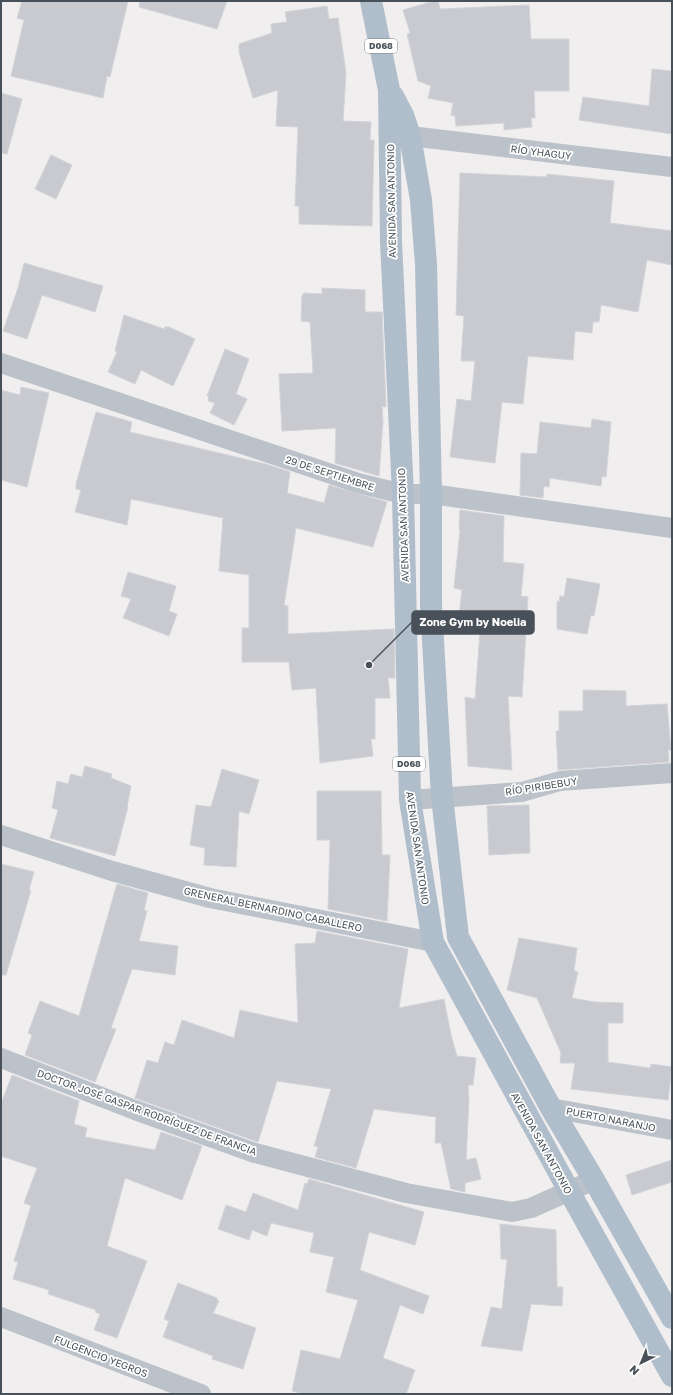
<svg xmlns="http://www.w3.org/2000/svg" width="673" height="1395" font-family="'Golos Text',sans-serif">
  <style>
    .building { fill: #c9cad0; stroke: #d2d4d9 }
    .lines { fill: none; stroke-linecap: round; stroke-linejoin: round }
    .street { stroke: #bbc2c9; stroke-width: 20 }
    .primary { stroke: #b0bdca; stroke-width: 22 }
    .labels { text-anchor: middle; stroke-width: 3.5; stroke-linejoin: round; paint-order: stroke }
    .shield { fill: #fff; stroke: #7f858b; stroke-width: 1 }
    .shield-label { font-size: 9px; font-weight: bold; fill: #485159 }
    .street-label { font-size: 10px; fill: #485159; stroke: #fff }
    .leader { fill: none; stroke: #485159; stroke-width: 1.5 }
    .callout-dot { fill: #485159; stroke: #fff; stroke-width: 1.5 }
    .callout { fill: #485159; stroke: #485159; stroke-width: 1.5 }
    .callout-label { font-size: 11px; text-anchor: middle; font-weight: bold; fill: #fff }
  </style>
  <rect width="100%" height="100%" fill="#f0eeee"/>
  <!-- building -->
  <path class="building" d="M22,1H128L110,77L107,76L103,98L11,76L24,20L17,18Z
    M140,1H227L217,29L139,7Z
    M434,1H438L440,9L529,5L531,39H569V91H534L535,118H531L532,127L504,130V123L456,126L455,116L451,115L453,103L428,98L431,86L418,81L407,34L410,33L403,10Z
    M327,6L329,19L338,18L346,73L343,121L371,122L370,140H374L372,226L299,224V206H295L298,127L276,126L278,90L253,98L239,52V44L272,33L271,24L287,22L285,12Z
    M652,69L672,71V134L579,120L583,97L649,106Z
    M1,93L22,99L7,154L1,153Z
    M51,155L72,165L56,199L35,189Z
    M460,173L547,177V174L614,181L610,223L672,231V265L647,260L638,312L601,305L599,322H593L592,333L575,331L573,360L528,356L523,404L502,402L495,463L450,457L457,399L471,401L475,361H461L464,316L456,315Z
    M24,263L103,286L95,312L42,295L27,339L3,331L18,288Z
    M322,288L365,290V312H382L386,407L382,406L383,422L379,476L335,463L336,428L282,431L279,374L313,373L310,322L301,321L302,296L304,293L322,294Z
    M124,315L164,329L165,327H169L195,339L173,386L141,370L135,384L108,372L117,352L115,351Z
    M225,349L249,359L236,394L247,399L234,425L210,413L215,403L208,401L209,396H207Z
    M21,387L49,393L27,487L1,480V390L20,395Z
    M96,412L132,422L130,432L266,464L290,472L287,493L324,503L329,485L387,502L373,547L296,528L284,605L288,606V634L394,629L395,678H388L390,698H375V739H371L373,756L320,763L316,688L292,690L289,662H242V628H249V575L219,571L223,518L131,499L127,525L75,512L81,490L76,489V484Z
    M592,419L611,422L606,477L602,476L601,486L550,478L549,487L544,486L543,498L520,495L521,453L537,454L540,422L591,428Z
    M460,510L504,516L503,562L524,564L521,596L528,597L522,697L508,696L512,770L468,766L465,697L475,699L481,619L459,616L462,590L454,588L460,530H459Z
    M128,572L176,586L169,611L177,614L169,636L123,618L131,599L121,596Z
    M567,578L600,584L594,616L591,615L587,634L557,629V601L559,602L560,596L564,597Z
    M583,690L626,691V706L667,704L671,750H668L669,762L558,770L556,731H559V711H583Z
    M85,766L112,774L111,778L131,786L127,807H128L115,856L50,838L58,810L52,808L57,781L68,784L71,774L82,777Z
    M222,769L259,780L249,814L239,811L236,867L204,865L205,848L190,845L196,805L211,807Z
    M317,791H381L382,855H390L387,921L328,909L330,840H317Z
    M529,805L530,853L489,855L487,806Z
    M1,864L34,872L29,890H31L6,975H1Z
    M117,884L148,893L144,910L147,911L139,941L178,946L175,975L132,969L111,1028L116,1029L95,1082L25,1055L32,1035L28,1033L40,1001L79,1016Z
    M317,931L408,949L399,1008L444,999L451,1035L457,1056L476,1058L473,1085H468L469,1099L466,1160L476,1158L481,1179L465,1183V1192L451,1189L441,1143H435L436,1117L374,1109L356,1168L315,1157L318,1147L314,1146L331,1089L277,1081L258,1142L135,1098L147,1060L158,1063L165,1042L174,1045L182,1020L234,1038L240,1010L298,1023L295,944L315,943Z
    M519,938L577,948L574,971L578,972L572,998L594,1002L623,1003V1023H608V1062L650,1068L651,1064L672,1067L668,1100L571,1089L575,1063H560L561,1053L537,998L507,990Z
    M12,1075L79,1101L74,1124L87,1128L85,1137L155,1150L161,1132L202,1146L182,1200L125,1178L107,1246L147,1261L117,1338L94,1330L100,1314L95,1312L96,1310L48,1294L49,1290L13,1279L18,1262L14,1261L31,1206L24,1203L37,1168L1,1156V1104Z
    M672,1160V1182L632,1195L626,1175Z
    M309,1179L424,1212L415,1245L369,1232L360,1270L429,1296L423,1314L400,1305L383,1358L415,1370L406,1394H304L292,1391L301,1350L340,1359L358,1300L326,1292L334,1257L310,1252L314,1233L271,1223L267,1236L252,1230L249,1240L218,1229L226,1205L246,1212L253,1193L298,1210L305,1183L307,1184Z
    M500,1224L556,1230L557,1287H563L562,1306L531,1304L522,1351L481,1346L491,1307L502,1309L507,1259H501Z
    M178,1283L217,1298V1300L219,1301L213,1313L256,1328L243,1369L212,1359L213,1356L163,1337L169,1321L164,1319Z"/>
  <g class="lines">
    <!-- street -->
    <path class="street" d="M410,136L672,167
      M1,363L358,483L403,494H431L672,528
      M410,800L522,792L560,781L672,773
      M1,835L112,871L210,898L433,942
      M1,1058L135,1110L255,1153L406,1193L512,1212L531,1208L594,1180
      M551,1108L672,1130
      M1,1317L201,1394"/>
    <!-- primary -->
    <path class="primary" d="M371,1L389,90L391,241L403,494L410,800L433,942L569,1191L672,1376
      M393,96L403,115L410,136L421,200L426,264L431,494V606L442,797L458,937L551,1108L594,1180L672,1318"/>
  </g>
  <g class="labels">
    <!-- shield labels -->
    <g class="shield">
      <rect x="365" y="39" width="32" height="14" rx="3"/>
      <rect x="393" y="757" width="32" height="14" rx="3"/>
    </g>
    <g class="shield-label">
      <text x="381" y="49">D068</text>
      <text x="409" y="767">D068</text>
    </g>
    <!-- street labels -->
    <g class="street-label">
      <text transform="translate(541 152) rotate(7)" y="4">RÍO YHAGUY</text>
      <text transform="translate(391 201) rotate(-91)" y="4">AVENIDA SAN ANTONIO</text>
      <text transform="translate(330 473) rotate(18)" y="4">29 DE SEPTIEMBRE</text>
      <text transform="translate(403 525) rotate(-92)" y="4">AVENIDA SAN ANTONIO</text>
      <text transform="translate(541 786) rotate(-9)" y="4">RÍO PIRIBEBUY</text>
      <text transform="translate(418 848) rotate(82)" y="4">AVENIDA SAN ANTONIO</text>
      <text transform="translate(273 909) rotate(12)" y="4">GRENERAL BERNARDINO CABALLERO</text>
      <text transform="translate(147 1112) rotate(20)" y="4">DOCTOR JOSÉ GASPAR RODRÍGUEZ DE FRANCIA</text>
      <text transform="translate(611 1119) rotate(11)" y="4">PUERTO NARANJO</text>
      <text transform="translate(542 1143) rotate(61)" y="4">AVENIDA SAN ANTONIO</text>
      <text transform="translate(101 1356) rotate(21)" y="4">FULGENCIO YEGROS</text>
    </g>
  </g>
  <!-- callouts -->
  <path class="leader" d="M369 665L412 622"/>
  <circle class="callout-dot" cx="369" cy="665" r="4"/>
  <rect class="callout" x="412" y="611" width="122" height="23" rx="4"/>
  <g class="callout-label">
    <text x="473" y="626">Zone Gym by Noelia</text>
  </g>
  <!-- border -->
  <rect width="673" height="1395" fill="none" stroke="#485159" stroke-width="4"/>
  <!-- north arrow -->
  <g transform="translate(641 1363) rotate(223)" stroke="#ffffff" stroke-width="3" paint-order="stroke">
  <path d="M0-3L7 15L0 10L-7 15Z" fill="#485159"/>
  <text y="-6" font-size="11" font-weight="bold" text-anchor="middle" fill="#485159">N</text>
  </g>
</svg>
